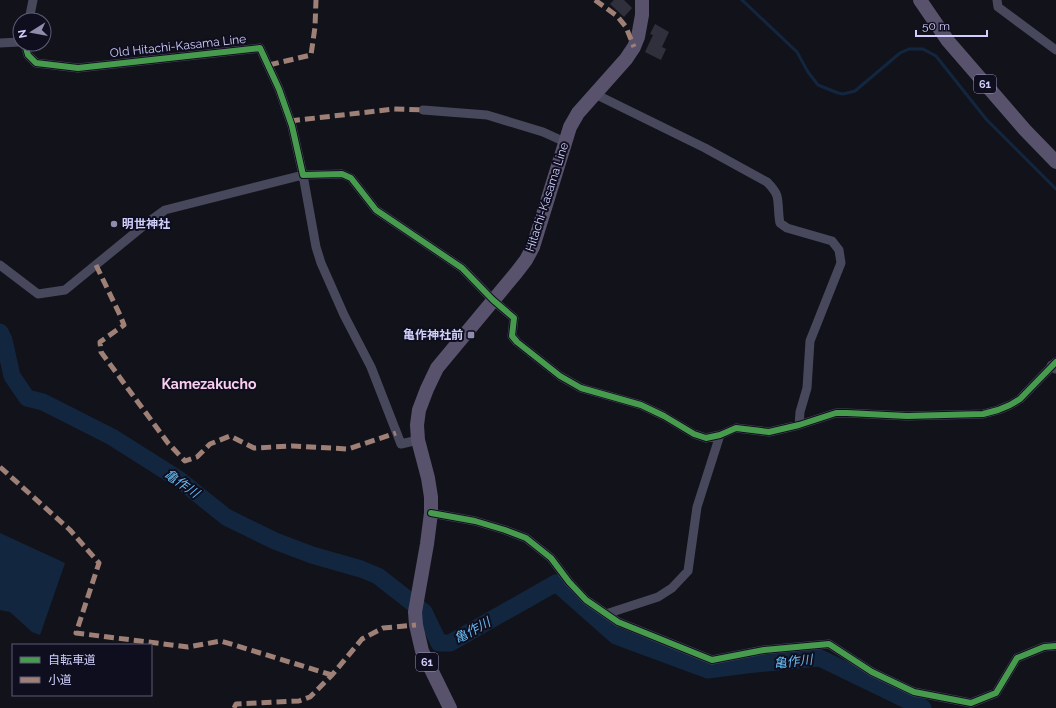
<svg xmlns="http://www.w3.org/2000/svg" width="1056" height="708" font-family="Raleway,'Noto Sans JP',sans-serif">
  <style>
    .water { fill: #12273f }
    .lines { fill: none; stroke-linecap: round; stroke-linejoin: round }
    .stream { stroke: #12273f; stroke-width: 3 }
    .river { stroke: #12273f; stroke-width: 17 }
    .building { fill: #30303c }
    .minor { stroke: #47485b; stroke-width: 9 }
    .tertiary { stroke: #47485b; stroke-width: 11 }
    .primary { stroke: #59526c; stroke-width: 14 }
    .quiet { stroke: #9e8076; stroke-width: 5; stroke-dasharray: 10 5; stroke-linecap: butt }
    .cycleway-casing { stroke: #0f0e1e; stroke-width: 8 }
    .cycleway { stroke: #469c4c; stroke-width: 6 }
    .poi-dot { fill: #8e8dac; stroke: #0f0e1e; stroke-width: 1.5 }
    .labels { text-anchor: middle; stroke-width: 4; stroke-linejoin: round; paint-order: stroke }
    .shield { fill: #0f0e1e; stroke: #9695b9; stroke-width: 1 }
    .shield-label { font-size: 11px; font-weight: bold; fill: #d0cffb }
    .street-label { font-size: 12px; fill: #d0cffb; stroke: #0f0e1e }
    .poi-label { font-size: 12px; font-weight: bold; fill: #d0cffb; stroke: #0f0e1e; text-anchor: start }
    .water-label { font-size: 13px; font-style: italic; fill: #66bbf2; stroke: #0f0e1e }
    .quarter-label { font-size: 14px; font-weight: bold; fill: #fbd0ef; stroke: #0f0e1e }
  </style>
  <rect width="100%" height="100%" fill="#12121a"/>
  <!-- water -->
  <path class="water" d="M0,533L65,563L40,635L32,632L10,612L0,610Z"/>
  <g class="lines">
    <!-- stream -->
    <path class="stream" d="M742,0L797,52L808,72L818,85L838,93L843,94L855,91L900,53L909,49H923L936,56L986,119L1056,189"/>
    <!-- river -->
    <path class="river" d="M0,332L4,340L12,376L27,398L43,402L112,437L180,480L226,517L275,541L312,555L361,569L378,576L424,612L439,643H450L556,583L616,636L708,670L746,665L820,658L923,708"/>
  </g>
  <!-- building -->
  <path class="building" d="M614,0H624L632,8L624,17L610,4Z
    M655,24L669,32L662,47L666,49L661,60L645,52L653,35L650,34Z"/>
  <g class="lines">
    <!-- minor -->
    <path class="minor" d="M997,0L998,7L1056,50
      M29,20L33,0
      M0,43L20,42
      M25,44L28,55L36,63L78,68L260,48L279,89L292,126L303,175L342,174L351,178L376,210L462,268L493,300L514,318L512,336L517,342L560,376L581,388L641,405L664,416L694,434L706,438L720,435L736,428L769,432L799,425L836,413H847L907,416L983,414L998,410L1010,405L1020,399L1056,362
      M595,94L705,148L767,182C771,186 775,190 777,196C779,204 778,214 780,223L787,228L832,241L839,250L841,263L810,341L807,388L800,412L799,425
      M423,110L487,115L543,132L565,142
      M0,265L38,294L65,290L147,223L165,210L303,175L316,247L321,263L344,315L371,367L401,444L418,440
      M431,513L475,521L505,530L526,538L551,558L569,582L586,600L618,622L712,660L764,650L829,644L872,672L914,692L971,703L996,693L1017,658L1044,647L1056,646
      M606,614L658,597L672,588L688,571L697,507L720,435"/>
    <!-- tertiary -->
    <path class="tertiary" d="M1052,366L1056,368"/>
    <!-- primary -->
    <path class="primary" d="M920,0L948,41L1025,130L1056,162
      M450,708L422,651L416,625L415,612L427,544L431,513V497L428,478L418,440L417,425L419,410L427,389L437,368L516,273L526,260L533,247L570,127L578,113L626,59L634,47L638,37L642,15V0"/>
    <!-- quiet -->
    <path class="quiet" d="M595,0L617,16L626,27L634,47
      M269,65L311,55L315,27L316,0
      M290,121L394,109L423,110
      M96,265L120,315L124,325L100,342L101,352L168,443L185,461L197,457L210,444L230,436L254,448L293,446L348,449L396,433
      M0,467L70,530L99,563L76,633L188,647L221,641L332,675
      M234,708L236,704L299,701L310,697L332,675L362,639L383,628L416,625"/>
    <!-- cycleway casing -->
    <g class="cycleway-casing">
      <path id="cycleway" d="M25,44L28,55L36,63L78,68L260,48L279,89L292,126L303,175L342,174L351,178L376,210L462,268L493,300L514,318L512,336L517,342L560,376L581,388L641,405L664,416L694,434L706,438L720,435L736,428L769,432L799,425L836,413H847L907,416L983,414L998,410L1010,405L1020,399L1056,362
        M431,513L475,521L505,530L526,538L551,558L569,582L586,600L618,622L712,660L764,650L829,644L872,672L914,692L971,703L996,693L1017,658L1044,647L1056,646"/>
    </g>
    <!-- cycleway -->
    <use href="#cycleway" class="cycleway"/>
  </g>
  <!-- markers -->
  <g class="poi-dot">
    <circle cx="114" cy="224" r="4"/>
    <rect x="467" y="331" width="8" height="8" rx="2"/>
  </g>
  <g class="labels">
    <!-- shield labels -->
    <g class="shield">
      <rect x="974" y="75" width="22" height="18" rx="3"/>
      <rect x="416" y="653" width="22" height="18" rx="3"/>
    </g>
    <g class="shield-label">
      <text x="985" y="88">61</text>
      <text x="427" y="666">61</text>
    </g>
    <!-- street labels -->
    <g class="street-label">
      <text transform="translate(178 46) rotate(-6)" y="4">Old Hitachi-Kasama Line</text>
      <text transform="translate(547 197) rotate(-72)" y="4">Hitachi-Kasama Line</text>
    </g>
    <!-- poi labels -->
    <g class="poi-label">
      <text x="122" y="228">明世神社</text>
      <text x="463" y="339" text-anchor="end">亀作神社前</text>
    </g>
    <!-- water labels -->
    <g class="water-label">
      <text transform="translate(182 483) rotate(35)" y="5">亀作川</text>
      <text transform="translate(472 630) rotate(-29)" y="5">亀作川</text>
      <text transform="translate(793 661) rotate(-6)" y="5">亀作川</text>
    </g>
    <!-- quarter labels -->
    <g class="quarter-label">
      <text x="209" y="389">Kamezakucho</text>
    </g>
  </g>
  <!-- legend -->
  <rect x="12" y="644" width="140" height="52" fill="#0f0e1e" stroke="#5c5b76"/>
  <rect x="20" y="657" width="20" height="6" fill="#469c4c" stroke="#5c5b76"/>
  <text x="48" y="664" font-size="12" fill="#d0cffb">自転車道</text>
  <rect x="20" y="677" width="20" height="6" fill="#9e8076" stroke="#5c5b76"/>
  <text x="48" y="684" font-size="12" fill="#d0cffb">小道</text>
  <!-- north arrow -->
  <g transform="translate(32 32) rotate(259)"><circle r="19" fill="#0f0e1e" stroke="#5c5b76"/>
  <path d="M0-3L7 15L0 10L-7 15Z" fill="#8e8dac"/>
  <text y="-6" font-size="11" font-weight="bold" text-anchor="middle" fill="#d0cffb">N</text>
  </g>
  <!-- scale -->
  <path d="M916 30v6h71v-6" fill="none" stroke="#d0cffb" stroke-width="2"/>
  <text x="922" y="30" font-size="12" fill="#d0cffb" stroke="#0f0e1e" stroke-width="3" paint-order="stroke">50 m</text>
</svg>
